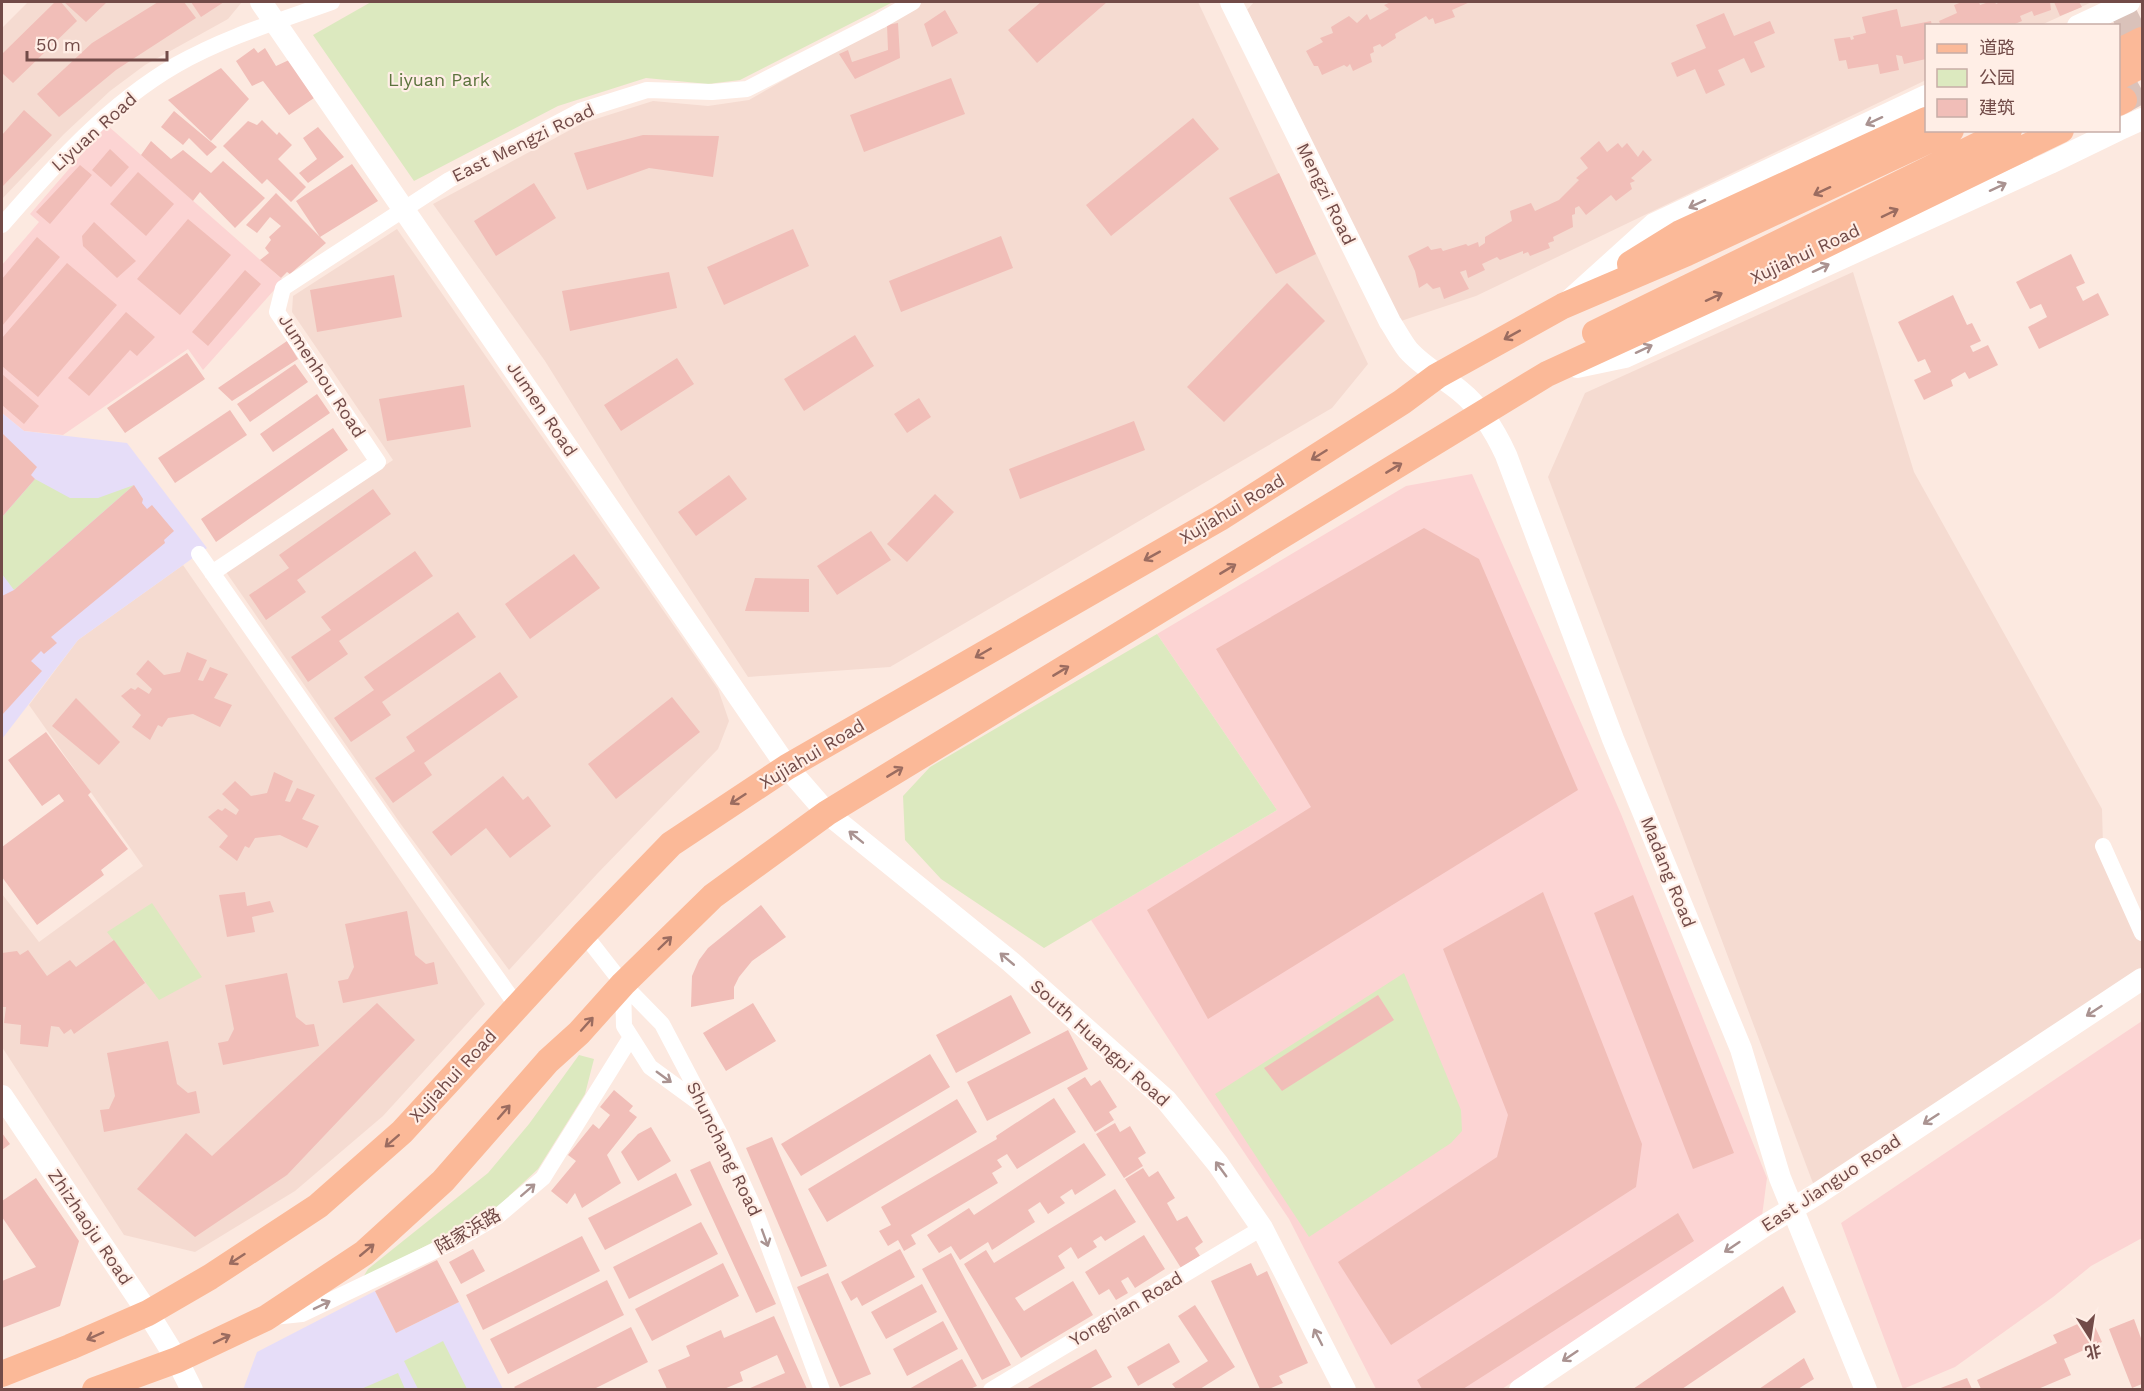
<svg xmlns="http://www.w3.org/2000/svg" width="2144" height="1391" font-family="'Work Sans','Noto Sans SC',sans-serif">
  <style>
    .residential { fill: #f5dbd1 }
    .commercial { fill: #fcd4d3 }
    .education { fill: #e6ddf8 }
    .green { fill: #dce9bf }
    .building { fill: #f1beb8 }
    .lines { fill: none; stroke-linecap: round; stroke-linejoin: round }
    .primary-tunnel { stroke: #dac2ba; stroke-width: 26; stroke-dasharray: 26 13; stroke-linecap: butt }
    .street { stroke: #fff; stroke-width: 16 }
    .secondary { stroke: #fff; stroke-width: 22 }
    .primary { stroke: #fbb998; stroke-width: 26 }
    .oneway { stroke: #aa9391 }
    .oneway2 { stroke: #9b6c60 }
    .labels { text-anchor: middle; stroke-width: 4.5; stroke-linejoin: round; paint-order: stroke }
    .park-label { font-size: 18px; fill: #5c733d; stroke: #ffeee6 }
    .street-label { font-size: 18px; fill: #724b48; stroke: #ffeee6 }
  </style>
  <rect width="100%" height="100%" fill="#fce9e0"/>
  <!-- residential -->
  <path class="residential" d="M28,2H242L228,19L145,65L110,91L64,134L2,199V28Z
    M921,2H1198L1368,364L1332,408L890,667L748,677L632,500L545,361L433,204L583,123L653,101L708,106L749,100Z
    M1254,2H2092L2041,25L1926,26V80L1476,296L1401,321L1247,10Z
    M397,229L718,689L729,721L718,749L597,874L509,970L400,823L226,572L393,460L292,312L293,296Z
    M1853,272L1914,472L2102,809L2103,846L2142,933V979L1817,1194L1548,477L1585,393Z
    M183,565L485,1004L383,1116L295,1191L195,1252L124,1235L2,1047V894L39,942L143,866L29,705L78,640Z"/>
  <!-- commercial -->
  <path class="commercial" d="M107,125L283,280L203,370L188,349L63,435L24,431L2,413V265L39,222L30,214Z
    M1472,474L1621,814L1767,1178L1762,1216L1502,1389H1376L1289,1219L1196,1081L1091,920L1277,810L1157,634L1406,486Z
    M2142,1021V1238L2091,1266L2053,1297L1955,1367L1903,1389L1841,1223Z"/>
  <!-- education -->
  <path class="education" d="M2,413L24,431L127,443L207,548L78,640L2,739Z
    M375,1291L396,1333L459,1302L503,1389L243,1390L257,1352Z"/>
  <!-- green -->
  <path class="green" d="M371,2H893L740,80L708,84L646,78L558,106L414,181L313,35Z
    M35,479L70,498H98L134,485L14,590L2,574V517Z
    M1157,634L1277,810L1044,948L941,879L905,840L903,796L930,767Z
    M152,903L202,977L159,1000L107,932Z
    M1404,973L1461,1110L1462,1131L1451,1143L1309,1237L1215,1094Z
    M579,1055L594,1059L585,1094L538,1169L493,1211L362,1279L368,1269L488,1173L529,1124Z
    M443,1341L467,1389H418L404,1361Z
    M398,1373L405,1389H361Z"/>
  <!-- building -->
  <path class="building" d="M55,2H61L77,21L13,83L2,73V54Z
    M64,2H107L86,22Z
    M158,2H184L196,18L116,70L59,117L37,94L92,43Z
    M191,2H224L201,17Z
    M1041,2H1107L1037,63L1008,30Z
    M1391,2H1470L1452,10L1455,17L1435,24L1433,18L1429,20L1426,16L1395,34L1396,38L1382,47L1380,44L1373,47L1374,52L1370,54L1372,62L1353,71L1350,64L1347,67L1344,65L1322,75L1318,66H1314L1306,51L1323,42L1320,38L1333,33L1331,27L1349,16L1357,23L1367,14L1370,20L1389,9L1384,5Z
    M1962,2H1979L1980,5L1989,2H1995L1996,4L2000,2H2050L2051,10L2034,16L2032,11L2020,16L2022,21L2010,26H1941L1939,21L1957,13L1954,5Z
    M2054,2H2079L2082,7L2060,16Z
    M1897,9L1901,27L1931,21L1932,26H1926V59L1904,64L1902,56L1896,55L1899,70L1880,74L1878,64L1848,69L1846,60L1839,61L1834,39L1850,37L1851,40L1854,39L1853,36L1866,33L1862,17Z
    M945,10L958,33L932,47L924,24Z
    M1724,13L1734,36L1770,21L1775,33L1754,42L1765,67L1751,73L1744,58L1718,70L1725,85L1706,94L1695,69L1677,77L1671,63L1706,48L1696,25Z
    M898,23L900,58L855,79L839,54L848,50L852,62L888,50L887,25Z
    M254,48L258,53L265,48L276,66L289,60L314,98L289,115L263,81L252,86L236,61Z
    M221,68L249,99L211,141L168,100Z
    M951,78L965,114L864,152L850,115Z
    M24,110L52,135L2,187V135Z
    M174,111L217,147L207,156L189,138L183,145L161,127Z
    M1193,118L1219,149L1111,236L1086,205Z
    M262,120L277,135L279,132L292,145L278,159L306,187L291,202L267,179L262,184L223,146L248,121L257,125Z
    M318,127L344,157L308,183L299,173L317,159L303,138Z
    M643,135L719,136L713,177L649,168L587,190L574,153Z
    M151,141L171,159L183,150L211,173L223,161L265,198L235,228L200,192L193,201L141,155Z
    M1599,141L1607,152L1618,143L1622,148L1627,143L1638,157L1643,150L1652,160L1631,178L1635,181L1630,183L1632,189L1616,201L1611,195L1586,215L1579,206L1575,208V214L1572,215L1573,227L1553,237L1554,241L1548,243L1550,248L1530,256L1528,252L1523,254V251L1500,260L1497,257L1482,264L1485,270L1468,278L1466,270L1460,272L1469,289L1444,299L1440,287L1433,289L1427,283L1419,288L1415,271L1408,256L1428,246L1431,250L1441,248L1443,251L1466,244L1468,246L1478,242L1479,247L1485,243V237L1512,221L1510,211L1531,203L1535,211L1559,200L1579,180L1576,178L1588,168L1580,158Z
    M110,149L129,167L111,187L92,170Z
    M352,164L378,201L320,237L326,243L290,274L287,272L281,278L260,260L269,253L265,248L271,240L269,237L281,226L270,217L257,233L246,225L276,193L320,237L296,201Z
    M80,165L92,175L50,224L36,212Z
    M138,172L174,204L146,236L110,204Z
    M1279,173L1316,254L1276,274L1229,198Z
    M534,183L556,218L496,256L474,221Z
    M188,219L231,255L180,315L137,279Z
    M94,222L136,261L117,278L83,246L82,236Z
    M793,229L809,266L724,305L707,267Z
    M1001,236L1013,268L901,312L889,281Z
    M37,237L60,257L2,326V279Z
    M2071,254L2085,283L2076,287L2083,301L2098,293L2109,315L2039,349L2028,327L2047,317L2041,304L2030,309L2016,282Z
    M67,263L117,305L38,397L2,366V338Z
    M245,270L261,284L208,346L192,332Z
    M669,272L677,308L570,331L562,291Z
    M394,275L402,317L317,332L310,290Z
    M1287,283L1325,321L1224,422L1187,387Z
    M1953,295L1967,325L1972,323L1981,341L1970,346L1973,352L1988,345L1998,365L1969,379L1965,372L1951,380L1953,386L1924,400L1914,380L1931,372L1925,359L1918,362L1898,322Z
    M126,312L155,337L137,356L130,350L89,396L68,378Z
    M855,335L874,366L804,411L784,379Z
    M287,341L298,359L232,401L218,388Z
    M187,353L205,379L125,433L107,408Z
    M677,358L694,384L621,431L604,405Z
    M295,364L308,382L250,422L237,404Z
    M2,374L39,406L24,424L2,405Z
    M464,385L471,427L387,441L379,399Z
    M317,394L330,413L273,452L260,434Z
    M919,398L931,417L907,433L894,414Z
    M230,410L247,435L175,483L158,458Z
    M1134,421L1145,450L1020,499L1009,469Z
    M333,428L348,450L216,542L201,519Z
    M2,433L37,467L31,475L35,479L2,517Z
    M729,475L747,499L696,536L678,512Z
    M134,485L143,499L142,503L147,509L152,505L174,531L164,540L165,543L51,637L57,643L44,654L41,651L31,661L42,671L2,715V596L14,590Z
    M373,489L391,514L297,580L306,592L266,620L249,595L289,568L279,555Z
    M935,494L954,512L907,562L887,544Z
    M1424,528L1479,559L1578,790L1208,1019L1147,910L1311,807L1216,649Z
    M871,531L891,560L837,595L817,566Z
    M415,551L433,576L339,641L348,654L308,682L291,657L331,630L321,617Z
    M574,554L600,588L530,639L505,604Z
    M755,578L809,579V612L745,611Z
    M458,612L476,637L382,702L391,715L351,742L334,718L374,690L364,677Z
    M187,652L207,660L198,680L203,681L210,667L228,674L214,698L232,705L220,727L193,714L168,718L162,727L158,725L150,740L132,727L141,715L121,696L131,688L135,690L138,687L149,694L152,689L136,674L148,660L164,675L180,672Z
    M500,672L518,697L424,763L432,775L393,803L375,778L415,751L406,737Z
    M672,697L700,732L616,799L588,764Z
    M76,698L120,742L99,765L52,726Z
    M46,732L91,792L88,795L128,849L101,870L104,875L37,925L2,877V847L64,801L59,794L42,806L8,760Z
    M274,772L293,781L285,801L290,802L297,788L315,795L302,819L319,826L307,848L280,835L255,838L249,848L245,846L237,861L219,847L228,836L208,817L218,809L222,811L225,808L236,815L239,810L222,794L235,781L251,796L267,793Z
    M503,776L523,800L528,796L551,826L510,858L486,828L451,856L432,832Z
    M245,892L247,906L270,901L274,912L252,917L255,932L227,937L219,895Z
    M1543,892L1642,1144L1636,1187L1391,1345L1338,1262L1497,1157L1508,1115L1443,949Z
    M1633,895L1734,1153L1693,1169L1594,913Z
    M761,905L786,937L752,961L739,977L734,987V999L691,1007L692,976L699,960L708,948Z
    M407,911L415,955L426,964L434,962L438,984L343,1003L338,981L348,979L354,967L345,924Z
    M114,940L145,983L74,1034L71,1029L64,1034L59,1027L51,1026L48,1047L20,1044L21,1025L4,1023L6,1007H2V953L17,951L20,955L28,950L47,976L70,960L76,967Z
    M287,973L296,1017L306,1025L314,1024L319,1046L223,1065L218,1043L228,1041L234,1029L225,985Z
    M1011,995L1031,1033L956,1073L936,1035Z
    M1378,995L1394,1020L1282,1091L1264,1068Z
    M377,1003L415,1040L287,1175L195,1237L137,1189L186,1133L212,1156Z
    M753,1003L776,1041L726,1071L703,1033Z
    M1068,1030L1088,1069L987,1121L967,1082Z
    M168,1041L177,1084L188,1093L196,1091L200,1113L104,1132L100,1110L109,1109L115,1096L107,1053Z
    M930,1054L950,1087L801,1176L781,1144Z
    M1085,1077L1091,1086L1100,1080L1117,1107L1109,1112L1114,1120L1095,1132L1067,1088Z
    M614,1090L633,1106L629,1111L637,1117L607,1155L621,1183L582,1208L575,1193L567,1204L551,1191L576,1161L568,1155L593,1124L599,1129L610,1115L600,1107Z
    M1054,1098L1076,1132L1017,1169L1007,1154L997,1160L1002,1167L992,1173L998,1183L911,1235L916,1244L904,1251L898,1240L888,1246L879,1231L891,1225L881,1207L997,1139L996,1136Z
    M957,1099L977,1132L827,1222L808,1189Z
    M1115,1123L1120,1132L1130,1126L1146,1153L1138,1158L1143,1166L1124,1178L1096,1134Z
    M651,1127L671,1161L638,1181L621,1152L638,1134Z
    M2,1133L10,1144L2,1150Z
    M772,1137L827,1266L801,1277L746,1148Z
    M1084,1143L1106,1175L1075,1195L1072,1189L1060,1197L1065,1203L1048,1214L1040,1202L1028,1210L1035,1222L992,1250L988,1242L960,1260L951,1246L939,1253L927,1235L969,1208L974,1215Z
    M710,1161L776,1304L756,1313L690,1170Z
    M1143,1168L1149,1177L1158,1171L1175,1198L1167,1203L1177,1221L1187,1216L1203,1242L1195,1248L1200,1256L1181,1268L1125,1179Z
    M676,1173L692,1205L605,1250L588,1218Z
    M36,1178L79,1241L60,1306L2,1328V1281L36,1267L2,1217V1201Z
    M1115,1189L1136,1222L1105,1241L1101,1236L1093,1241L1097,1247L1078,1259L1071,1247L1058,1256L1065,1268L1015,1298L1024,1311L1073,1281L1093,1315L1021,1358L964,1264L986,1250L994,1263Z
    M1678,1213L1694,1241L1463,1389H1422L1417,1380Z
    M701,1222L718,1254L629,1299L613,1267Z
    M1144,1235L1165,1269L1135,1288L1128,1277L1121,1281L1128,1293L1116,1300L1109,1289L1099,1295L1085,1272Z
    M582,1236L600,1271L483,1330L466,1295Z
    M473,1249L485,1271L461,1284L449,1262Z
    M900,1249L915,1277L862,1306L857,1297L851,1301L841,1282Z
    M951,1253L1011,1365L982,1380L922,1269Z
    M437,1260L459,1302L396,1333L375,1291Z
    M723,1263L739,1296L652,1341L635,1309Z
    M1251,1263L1257,1276L1267,1271L1308,1363L1279,1376L1283,1383L1269,1389H1260L1211,1281Z
    M828,1273L871,1374L840,1387L797,1287Z
    M607,1280L624,1315L508,1374L490,1339Z
    M922,1284L937,1312L886,1339L871,1312Z
    M1783,1286L1796,1312L1682,1389H1633Z
    M1195,1305L1235,1367L1200,1389H1176L1172,1384L1208,1361L1178,1316Z
    M774,1316L807,1389H748L785,1373L777,1355L740,1372L743,1381L724,1389H667L658,1370L690,1356L686,1346L721,1330L724,1338Z
    M2091,1318L2102,1342L2064,1359L2071,1375L2038,1389H1981L1977,1380L2057,1343L2053,1335Z
    M2134,1319L2142,1341V1384L2132,1388L2109,1329Z
    M943,1321L958,1349L907,1376L893,1349Z
    M631,1327L648,1362L594,1389H516L514,1387Z
    M1169,1343L1180,1362L1138,1386L1127,1367Z
    M1096,1349L1112,1377L1089,1389H1026Z
    M1804,1358L1814,1379L1798,1389H1759Z
    M962,1359L977,1386L970,1389H909Z
    M1967,1378L1972,1389H1938Z"/>
  <g class="lines">
    <!-- primary-tunnel -->
    <path class="primary-tunnel" d="M2118,31L2142,19
      M2124,100L2142,90"/>
    <!-- street -->
    <path class="street" d="M2,225C54,166 107,105 176,65C225,37 279,21 332,2
      M199,554L392,830L517,1006
      M212,573L378,462L277,312L283,288L449,180L580,111L647,90L712,92L747,89L880,21L913,2
      M2103,846L2142,933
      M584,934L623,984L662,1024L722,1138L757,1215L822,1390
      M623,984L624,1026L650,1067L702,1105
      M273,1317L302,1314L457,1240L498,1216L543,1178L631,1037
      M991,1390L1262,1228"/>
    <!-- secondary -->
    <path class="secondary" d="M261,2L787,767L827,813L1011,962L1166,1100L1218,1164L1262,1228L1345,1390
      M1231,2L1390,322C1396,331 1401,341 1408,350C1423,367 1443,377 1460,391C1481,408 1495,431 1506,455L1613,739L1741,1049L1780,1178L1866,1390
      M2078,26L2129,2
      M2118,130L2142,119
      M1571,299L1654,224L1926,96
      M1577,367L1625,357L2050,163L2118,130
      M2,1096L148,1313L177,1360L192,1390
      M1520,1390L1764,1226L1817,1194L2142,979"/>
    <!-- primary -->
    <path class="primary" d="M2118,52L2142,40
      M2118,77L2142,65
      M2118,103L2124,100
      M1630,264L1680,233L1926,120
      M1595,333L2009,130
      M2,1374L70,1347L148,1313L210,1277L318,1206L402,1132L584,934L671,844L787,767L1220,518L1402,402L1437,376L1563,306L1687,253L1951,130
      M95,1390L177,1360L266,1318L364,1253L443,1181L548,1061L579,1033L623,984L713,896L827,813L1547,374L1780,267L2061,130"/>
  </g>
  <!-- one-way arrows -->
  <defs><path id="oneway-shaft" d="M-6 0H5M1.5-3L5.5 0L1.5 3" fill="none" stroke-width="1.6" stroke-linecap="round" stroke-linejoin="round" transform="scale(1.5)"/></defs>
  <g class="oneway">
    <use href="#oneway-shaft" transform="translate(1874 121) rotate(155)"/>
    <use href="#oneway-shaft" transform="translate(1998 187) rotate(-25)"/>
    <use href="#oneway-shaft" transform="translate(1697 204) rotate(155)"/>
    <use href="#oneway-shaft" transform="translate(1821 268) rotate(-25)"/>
    <use href="#oneway-shaft" transform="translate(1644 349) rotate(-25)"/>
    <use href="#oneway-shaft" transform="translate(856 837) rotate(-141)"/>
    <use href="#oneway-shaft" transform="translate(1007 959) rotate(-140)"/>
    <use href="#oneway-shaft" transform="translate(2094 1011) rotate(147)"/>
    <use href="#oneway-shaft" transform="translate(664 1077) rotate(36)"/>
    <use href="#oneway-shaft" transform="translate(1931 1119) rotate(147)"/>
    <use href="#oneway-shaft" transform="translate(1221 1169) rotate(-126)"/>
    <use href="#oneway-shaft" transform="translate(528 1190) rotate(-41)"/>
    <use href="#oneway-shaft" transform="translate(765 1238) rotate(70)"/>
    <use href="#oneway-shaft" transform="translate(1732 1247) rotate(146)"/>
    <use href="#oneway-shaft" transform="translate(322 1305) rotate(-26)"/>
    <use href="#oneway-shaft" transform="translate(1318 1337) rotate(-117)"/>
    <use href="#oneway-shaft" transform="translate(1570 1356) rotate(146)"/>
  </g>
  <g class="oneway2">
    <use href="#oneway-shaft" transform="translate(1822 191) rotate(155)"/>
    <use href="#oneway-shaft" transform="translate(1890 213) rotate(-26)"/>
    <use href="#oneway-shaft" transform="translate(1714 297) rotate(-25)"/>
    <use href="#oneway-shaft" transform="translate(1512 335) rotate(151)"/>
    <use href="#oneway-shaft" transform="translate(1319 455) rotate(148)"/>
    <use href="#oneway-shaft" transform="translate(1394 468) rotate(-31)"/>
    <use href="#oneway-shaft" transform="translate(1152 556) rotate(151)"/>
    <use href="#oneway-shaft" transform="translate(1228 569) rotate(-31)"/>
    <use href="#oneway-shaft" transform="translate(983 653) rotate(150)"/>
    <use href="#oneway-shaft" transform="translate(1061 671) rotate(-31)"/>
    <use href="#oneway-shaft" transform="translate(895 772) rotate(-31)"/>
    <use href="#oneway-shaft" transform="translate(738 799) rotate(147)"/>
    <use href="#oneway-shaft" transform="translate(665 943) rotate(-44)"/>
    <use href="#oneway-shaft" transform="translate(587 1024) rotate(-48)"/>
    <use href="#oneway-shaft" transform="translate(504 1112) rotate(-49)"/>
    <use href="#oneway-shaft" transform="translate(392 1141) rotate(139)"/>
    <use href="#oneway-shaft" transform="translate(367 1250) rotate(-40)"/>
    <use href="#oneway-shaft" transform="translate(237 1259) rotate(147)"/>
    <use href="#oneway-shaft" transform="translate(95 1336) rotate(156)"/>
    <use href="#oneway-shaft" transform="translate(222 1339) rotate(-26)"/>
  </g>
  <g class="labels">
    <!-- park labels -->
    <g class="park-label">
      <text x="439" y="86">Liyuan Park</text>
    </g>
    <!-- street labels -->
    <g class="street-label">
      <text transform="translate(94 132) rotate(-42)" y="6">Liyuan Road</text>
      <text transform="translate(523 143) rotate(-26)" y="6">East Mengzi Road</text>
      <text transform="translate(1326 194) rotate(64)" y="6">Mengzi Road</text>
      <text transform="translate(1805 254) rotate(-25)" y="6">Xujiahui Road</text>
      <text transform="translate(322 376) rotate(57)" y="6">Jumenhou Road</text>
      <text transform="translate(542 409) rotate(56)" y="6">Jumen Road</text>
      <text transform="translate(1232 509) rotate(-31)" y="6">Xujiahui Road</text>
      <text transform="translate(812 754) rotate(-31)" y="6">Xujiahui Road</text>
      <text transform="translate(1668 872) rotate(68)" y="6">Madang Road</text>
      <text transform="translate(1100 1043) rotate(42)" y="6">South Huangpi Road</text>
      <text transform="translate(453 1076) rotate(-47)" y="6">Xujiahui Road</text>
      <text transform="translate(724 1149) rotate(64)" y="6">Shunchang Road</text>
      <text transform="translate(1831 1183) rotate(-33)" y="6">East Jianguo Road</text>
      <text transform="translate(90 1227) rotate(56)" y="6">Zhizhaoju Road</text>
      <text transform="translate(468 1231) rotate(-30)" y="6">陆家浜路</text>
      <text transform="translate(1126 1309) rotate(-31)" y="6">Yongnian Road</text>
    </g>
  </g>
  <!-- border -->
  <rect width="2144" height="1391" fill="none" stroke="#724b48" stroke-width="6"/>
  <!-- legend -->
  <rect x="1925" y="24" width="195" height="108" fill="#ffeee6" stroke="#c7ada7" stroke-width="1.5"/>
  <rect x="1937" y="44" width="30" height="9" fill="#fbb998" stroke="#c7ada7" stroke-width="1.5"/>
  <text x="1979" y="54" font-size="18" fill="#724b48">道路</text>
  <rect x="1937" y="69" width="30" height="18" fill="#dce9bf" stroke="#c7ada7" stroke-width="1.5"/>
  <text x="1979" y="84" font-size="18" fill="#724b48">公园</text>
  <rect x="1937" y="99" width="30" height="18" fill="#f1beb8" stroke="#c7ada7" stroke-width="1.5"/>
  <text x="1979" y="114" font-size="18" fill="#724b48">建筑</text>
  <!-- north arrow -->
  <g transform="translate(2090 1337) rotate(168)" stroke="#ffeee6" stroke-width="4.5" paint-order="stroke">
  <path d="M0-4.5L10 22L0 15L-10 22Z" fill="#724b48"/>
  <text y="-9" font-size="16" font-weight="bold" text-anchor="middle" fill="#724b48">北</text>
  </g>
  <!-- scale -->
  <path d="M27 51v9h140v-9" fill="none" stroke="#724b48" stroke-width="3"/>
  <text x="36" y="51" font-size="18" fill="#724b48" stroke="#ffeee6" stroke-width="4.5" paint-order="stroke">50 m</text>
</svg>
